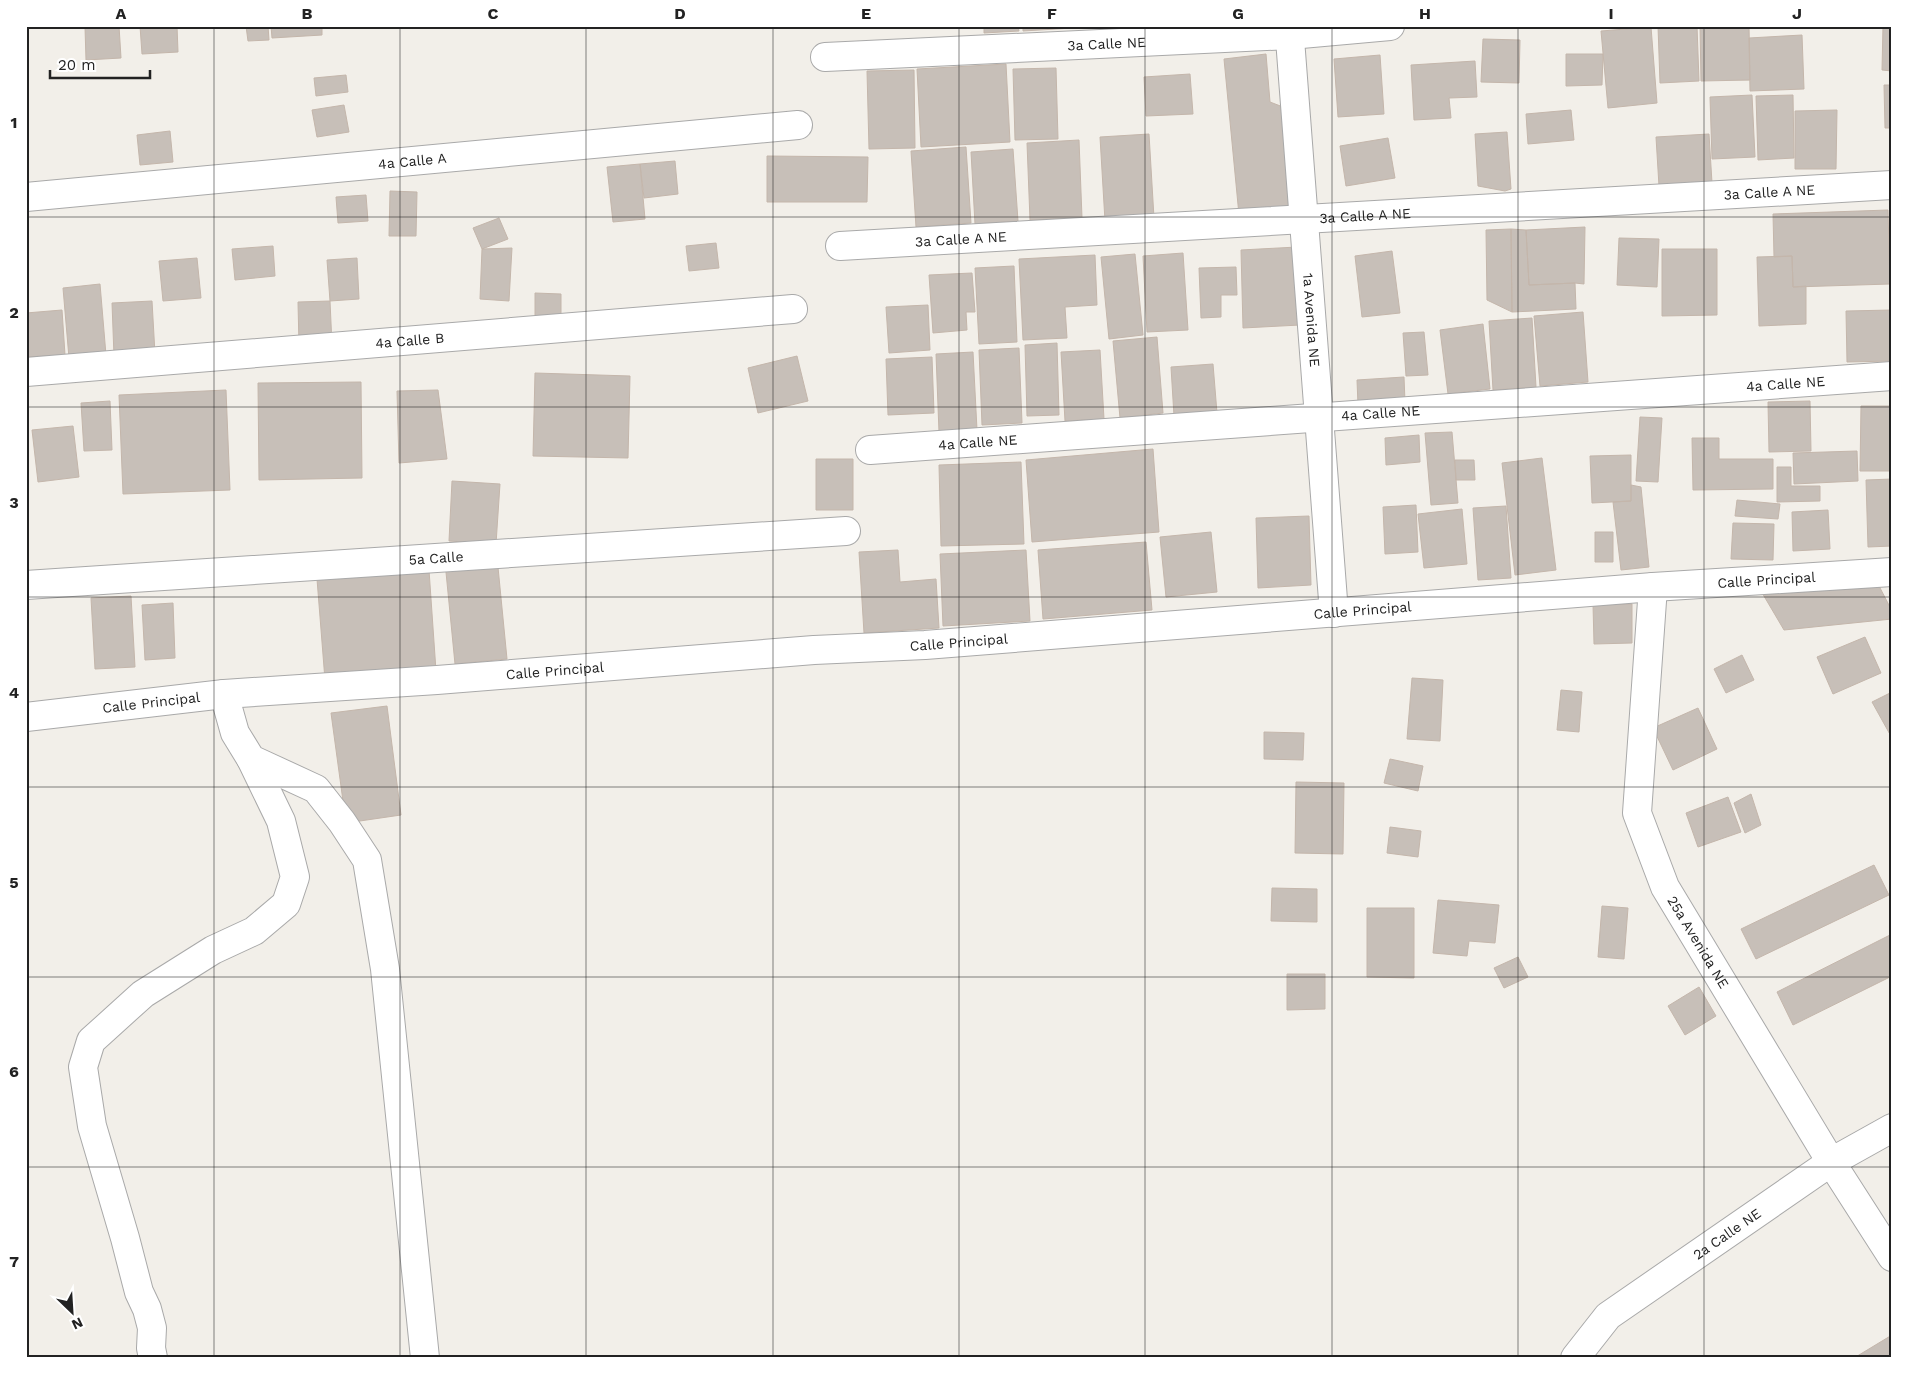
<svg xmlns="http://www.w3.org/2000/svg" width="1918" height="1384" font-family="'Work Sans',sans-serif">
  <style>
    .building { fill: #c7bfb8; stroke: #c4b6ab }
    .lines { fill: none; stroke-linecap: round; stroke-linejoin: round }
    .minor-casing { stroke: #a9a9a9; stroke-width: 30 }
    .minor { stroke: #fff; stroke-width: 28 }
    .grid { fill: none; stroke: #222; stroke-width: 1; stroke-opacity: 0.55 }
    .labels { text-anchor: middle; stroke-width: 5; stroke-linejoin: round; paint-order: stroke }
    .street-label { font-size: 14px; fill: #222; stroke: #fff }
    .neatline { fill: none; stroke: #222; stroke-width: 2 }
    .grid-label { font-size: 16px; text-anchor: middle; font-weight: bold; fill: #222 }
  </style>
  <rect width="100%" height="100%" fill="#f2efe9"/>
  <!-- building -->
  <path class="building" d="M119,26L121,58L86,60L85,27Z
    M140,26H177L178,52L142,54Z
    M246,26H268L269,40L248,41Z
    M271,26H322V35L272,38Z
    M984,26H1018L1019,31L984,33Z
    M1023,26H1089V27L1023,31Z
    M1658,26H1697L1699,81L1660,83Z
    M1700,26H1749L1750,80L1701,81Z
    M1883,26H1892V71L1882,70Z
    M1651,27L1657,103L1608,108L1601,31Z
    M1802,35L1804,89L1750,91L1749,38Z
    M1483,39L1520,40L1519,83L1481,82Z
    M1266,54L1270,102L1283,107L1293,210L1239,215L1224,59Z
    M1566,54H1603L1602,85L1566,86Z
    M1380,55L1384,114L1338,117L1334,59Z
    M1475,61L1477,97L1449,98L1451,118L1414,120L1411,65Z
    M1006,64L1010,142L921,147L917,69Z
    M1056,68L1058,139L1015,140L1013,69Z
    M914,70L915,148L869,149L867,71Z
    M1190,74L1193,114L1146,116L1144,77Z
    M346,75L348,92L316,96L314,78Z
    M1884,85H1892V128H1885Z
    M1752,95L1755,157L1712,159L1710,97Z
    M1793,95L1794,158L1758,160L1756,96Z
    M344,105L349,132L317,137L312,110Z
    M1571,110L1574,140L1528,144L1526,114Z
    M1837,110L1836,169H1795V111Z
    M170,131L173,162L140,165L137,135Z
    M1507,132L1511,189L1505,191L1478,186L1475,134Z
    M1149,134L1154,218L1105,221L1100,137Z
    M1709,134L1712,183L1659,186L1656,137Z
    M1388,138L1395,178L1346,186L1340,146Z
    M1079,140L1082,218L1030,220L1027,143Z
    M966,147L971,223L916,227L911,151Z
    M1013,149L1018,221L975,224L971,152Z
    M767,156L868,157L867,202H767Z
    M675,161L678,194L644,198L640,164Z
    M640,164L645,219L613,222L607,167Z
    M390,191L417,192L416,236H389Z
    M366,195L368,221L338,223L336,197Z
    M1888,210L1890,284L1793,287L1792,256L1774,257L1773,214Z
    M499,218L508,239L482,249L473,228Z
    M1585,227L1584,284L1575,283L1529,285L1526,230Z
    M1511,229L1526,230L1529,285L1575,283L1576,309L1512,312Z
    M1511,229L1512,312L1487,300L1486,230Z
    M1619,238L1659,239L1657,287L1617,285Z
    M716,243L719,268L689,271L686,246Z
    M273,246L275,276L235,280L232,249Z
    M1297,247L1300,325L1243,328L1241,250Z
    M512,248L509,301L480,299L482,249Z
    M1662,249H1717V315L1662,316Z
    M1392,251L1400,313L1362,317L1355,256Z
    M1183,253L1188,330L1147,332L1143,256Z
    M1135,254L1143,335L1109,339L1101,257Z
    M1095,255L1097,305L1065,307L1067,338L1023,340L1019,259Z
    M1792,256L1793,287L1806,286V324L1759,326L1757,257Z
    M197,258L201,298L163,301L159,261Z
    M357,258L359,299L330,301L327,260Z
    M1014,266L1017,342L979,344L975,268Z
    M1236,267L1237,295H1221V317L1201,318L1199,268Z
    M972,273L975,312H966L967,330L933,333L929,275Z
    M100,284L106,355L69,358L63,288Z
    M535,293L561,294V321L535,320Z
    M152,301L155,354L114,356L112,303Z
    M330,301L332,345L299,346L298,302Z
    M928,305L930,350L889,353L886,307Z
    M62,310L65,355L26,357V313Z
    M1892,310V361L1847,362L1846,311Z
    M1583,312L1588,382L1540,386L1534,316Z
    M1532,318L1536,387L1493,390L1489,321Z
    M1483,324L1490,389L1448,394L1440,330Z
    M1424,332L1428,375L1406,376L1403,333Z
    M1157,337L1163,413L1120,418L1113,341Z
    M1057,343L1059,415L1027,416L1025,345Z
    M1019,348L1022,423L982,425L979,350Z
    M1100,350L1104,419L1065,421L1061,352Z
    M973,352L977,430L939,432L936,354Z
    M797,356L808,401L758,413L748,368Z
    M932,357L934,413L888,415L886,359Z
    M1213,364L1217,413L1174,416L1171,367Z
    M535,373L630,376L628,458L533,456Z
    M1404,377L1405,402L1358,405L1357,380Z
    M361,382L362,478L259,480L258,383Z
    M226,390L230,490L123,494L119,395Z
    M438,390L447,459L399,463L397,391Z
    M110,401L112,450L84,451L81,403Z
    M1810,401L1811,451L1769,452L1768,402Z
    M1861,406H1892V471H1860Z
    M1640,417L1662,418L1658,482L1636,481Z
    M73,426L79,477L38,482L32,430Z
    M1452,432L1458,503L1431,505L1425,433Z
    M1419,435L1420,462L1386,465L1385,438Z
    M1692,438H1719V459H1773V489L1693,490Z
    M1153,449L1159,532L1032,542L1026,460Z
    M1857,451L1858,481L1794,484L1793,453Z
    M1631,455V501L1592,503L1590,456Z
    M1542,458L1556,570L1515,575L1502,463Z
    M816,459H853V510H816Z
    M1455,460H1474L1475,480H1456Z
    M1021,462L1024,544L941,546L939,465Z
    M1777,467H1791V486H1820V501L1777,502Z
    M1892,479V546L1868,547L1866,480Z
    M452,481L500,484L496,544L449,541Z
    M1631,485L1641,487L1649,567L1621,570L1613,502L1631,501Z
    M1737,500L1780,504L1778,519L1735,516Z
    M1416,505L1418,552L1385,554L1383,507Z
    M1506,506L1511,578L1478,580L1473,508Z
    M1462,509L1467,564L1424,568L1418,514Z
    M1828,510L1830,549L1793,551L1792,512Z
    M1309,516L1311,585L1258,588L1256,518Z
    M1733,523L1774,524L1773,560L1731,559Z
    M1211,532L1217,592L1166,597L1160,537Z
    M1595,532H1613V562H1595Z
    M1146,542L1152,610L1043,619L1038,550Z
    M898,550L900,582L936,579L939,628L864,633L859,552Z
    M1026,550L1030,621L943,626L940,554Z
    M497,557L507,659L455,664L445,562Z
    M429,570L436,671L325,680L317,579Z
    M1878,584L1892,611V619L1784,630L1761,591Z
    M131,596L135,667L95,669L91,598Z
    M173,603L175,658L145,660L142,605Z
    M1593,604H1632V643L1594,644Z
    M1865,637L1881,673L1833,694L1817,657Z
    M1742,655L1754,680L1726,693L1714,669Z
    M1412,678L1443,680L1440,741L1407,739Z
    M1561,690L1582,692L1579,732L1557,730Z
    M1892,692V738L1872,702Z
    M387,706L401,815L346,823L331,713Z
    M1698,708L1717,749L1673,770L1653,728Z
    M1264,732L1304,733L1303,760L1264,759Z
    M1390,759L1423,766L1418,791L1384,783Z
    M1296,782L1344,783L1343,854L1295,853Z
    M1751,794L1761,825L1745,833L1734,803Z
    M1728,797L1741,832L1698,847L1686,813Z
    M1390,827L1421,831L1418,857L1387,853Z
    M1874,865L1889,895L1756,959L1741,929Z
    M1272,888L1317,889V922L1271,921Z
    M1438,900L1499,905L1495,943L1469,941L1467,956L1433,953Z
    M1602,906L1628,908L1624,959L1598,957Z
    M1367,908H1414V978L1367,977Z
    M1892,934V976L1793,1025L1777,992Z
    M1518,957L1528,977L1504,988L1494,968Z
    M1287,974H1325V1009L1287,1010Z
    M1699,987L1716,1016L1685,1035L1668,1006Z
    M1892,1335V1358H1854Z"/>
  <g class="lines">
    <!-- minor casing -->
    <g class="minor-casing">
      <g id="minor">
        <path id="s1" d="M1289,26L1334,613"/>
        <path id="s2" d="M825,57L1290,35L1390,26"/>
        <path id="s3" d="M26,197L798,125"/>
        <path id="s4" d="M840,246L1892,185"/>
        <path id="s5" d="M26,372L793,309"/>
        <path id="s6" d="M870,450L1892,376"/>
        <path id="s7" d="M26,585L846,531"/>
        <path id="s8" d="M1653,587L1637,813L1665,887L1831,1162L1892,1257"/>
        <path d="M224,694L235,733L251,759L316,789L342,822L367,860L385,969L425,1358"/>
        <path id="s9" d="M26,717L224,694L437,680L814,650L925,645L1653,587L1892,572"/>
        <path d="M153,1358L151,1348L152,1328L147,1309L139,1292L125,1238L92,1126L83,1067L91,1041L143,994L213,950L254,931L286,904L295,877L281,821L251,759"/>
        <path id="s10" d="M1575,1358L1608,1316L1831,1162L1892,1128"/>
      </g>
    </g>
    <!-- minor -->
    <use href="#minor" class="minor"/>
  </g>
  <!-- grid -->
  <path class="grid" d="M214,26V1358M400,26V1358M586,26V1358M773,26V1358M959,26V1358M1145,26V1358M1332,26V1358M1518,26V1358M1704,26V1358M26,217H1892M26,407H1892M26,597H1892M26,787H1892M26,977H1892M26,1167H1892"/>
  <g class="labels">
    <!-- street labels -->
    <g class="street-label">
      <text dy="5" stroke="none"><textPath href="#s2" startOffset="282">3a Calle NE</textPath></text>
      <text dy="5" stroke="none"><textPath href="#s3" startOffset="388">4a Calle A</textPath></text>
      <text dy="5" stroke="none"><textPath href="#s4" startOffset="931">3a Calle A NE</textPath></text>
      <text dy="5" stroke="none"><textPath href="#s4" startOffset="526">3a Calle A NE</textPath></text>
      <text dy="5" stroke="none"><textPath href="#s4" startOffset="121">3a Calle A NE</textPath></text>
      <text dy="5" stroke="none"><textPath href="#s1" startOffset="295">1a Avenida NE</textPath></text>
      <text dy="5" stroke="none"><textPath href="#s5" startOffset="385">4a Calle B</textPath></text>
      <text dy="5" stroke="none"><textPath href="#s6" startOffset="918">4a Calle NE</textPath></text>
      <text dy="5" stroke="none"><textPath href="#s6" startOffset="512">4a Calle NE</textPath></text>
      <text dy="5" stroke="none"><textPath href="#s6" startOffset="108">4a Calle NE</textPath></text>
      <text dy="5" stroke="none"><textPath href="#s7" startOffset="411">5a Calle</textPath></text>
      <text dy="5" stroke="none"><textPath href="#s9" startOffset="1746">Calle Principal</textPath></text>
      <text dy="5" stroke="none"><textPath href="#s9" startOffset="1341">Calle Principal</textPath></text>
      <text dy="5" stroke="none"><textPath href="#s9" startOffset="936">Calle Principal</textPath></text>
      <text dy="5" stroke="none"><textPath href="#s9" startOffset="531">Calle Principal</textPath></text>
      <text dy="5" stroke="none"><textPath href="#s9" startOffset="126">Calle Principal</textPath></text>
      <text dy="5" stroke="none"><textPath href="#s8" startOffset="370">25a Avenida NE</textPath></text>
      <text dy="5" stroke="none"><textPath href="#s10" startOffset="198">2a Calle NE</textPath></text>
    </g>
  </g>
  <!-- border -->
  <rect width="1918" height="1384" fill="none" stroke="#ffffff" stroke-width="55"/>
  <!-- north arrow -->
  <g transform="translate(72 1312) rotate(155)" stroke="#ffffff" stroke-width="4" paint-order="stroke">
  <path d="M0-4L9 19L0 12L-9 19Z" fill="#222222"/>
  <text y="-8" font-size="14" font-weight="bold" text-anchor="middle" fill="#222222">N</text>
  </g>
  <!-- scale -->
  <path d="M50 70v8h100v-8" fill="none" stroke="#222222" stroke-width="2.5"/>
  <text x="58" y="70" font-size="15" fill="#222222" stroke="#ffffff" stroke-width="4" paint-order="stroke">20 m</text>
  <rect x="28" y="28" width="1862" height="1328" class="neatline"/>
  <g class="grid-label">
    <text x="121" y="19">A</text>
    <text x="307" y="19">B</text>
    <text x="493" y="19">C</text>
    <text x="680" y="19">D</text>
    <text x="866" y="19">E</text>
    <text x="1052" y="19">F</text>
    <text x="1238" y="19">G</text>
    <text x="1425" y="19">H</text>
    <text x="1611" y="19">I</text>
    <text x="1797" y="19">J</text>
    <text x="14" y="128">1</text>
    <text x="14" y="318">2</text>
    <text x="14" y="508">3</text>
    <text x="14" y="698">4</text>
    <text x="14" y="888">5</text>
    <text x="14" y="1077">6</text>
    <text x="14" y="1267">7</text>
  </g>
</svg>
